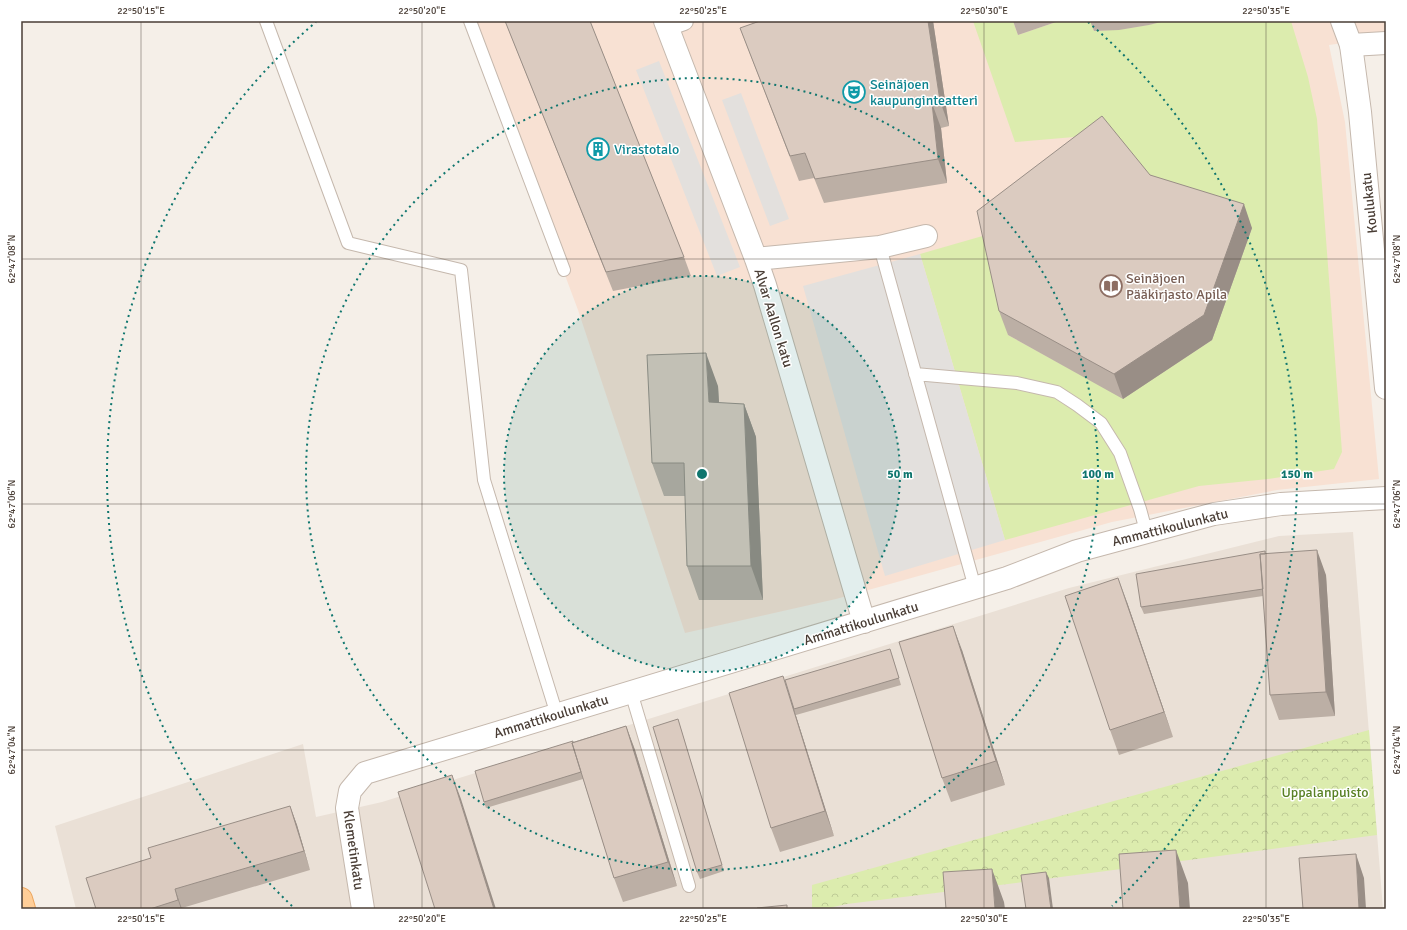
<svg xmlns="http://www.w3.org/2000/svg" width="1407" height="930" font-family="Signika,sans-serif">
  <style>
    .residential { fill: #eae0d6 }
    .commercial { fill: #f8e1d3 }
    .grass { fill: #dcecae }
    .park { fill: url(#park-crowns) }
    .parking { fill: #e3e0dd }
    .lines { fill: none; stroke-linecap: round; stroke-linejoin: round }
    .service-casing { stroke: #c5b8ad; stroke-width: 14 }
    .pedestrian-casing { stroke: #c5b8ad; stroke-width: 20 }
    .minor-casing { stroke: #c5b8ad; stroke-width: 24 }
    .tertiary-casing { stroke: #c5b8ad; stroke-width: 24 }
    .primary-casing { stroke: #eda75f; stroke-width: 24 }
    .service { stroke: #fff; stroke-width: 12 }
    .pedestrian { stroke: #fff; stroke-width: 18 }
    .minor { stroke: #fff; stroke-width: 22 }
    .tertiary { stroke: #fff; stroke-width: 22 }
    .primary { stroke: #ffce98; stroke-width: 22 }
    .wall { fill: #bcafa5 }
    .shaded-wall { fill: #998e86 }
    .building { fill: #dbcbc0; stroke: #998e86 }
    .ticks { fill: none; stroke: #4a3e36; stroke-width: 1; stroke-opacity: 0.45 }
    .ring { fill: none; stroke: #0f766e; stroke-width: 2; stroke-dasharray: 2 4 }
    .labels { text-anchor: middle; stroke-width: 3; stroke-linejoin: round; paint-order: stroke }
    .culture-label { font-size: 14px; fill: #0d838f; stroke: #fff; text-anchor: start }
    .street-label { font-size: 14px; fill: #4a3e36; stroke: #fff }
    .education-label { font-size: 14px; fill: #785e54; stroke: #fff; text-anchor: start }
    .park-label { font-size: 14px; fill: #598124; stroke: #fff }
    .centre { fill: #0f766e; stroke: #fff; stroke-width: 2 }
    .ring-label { font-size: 12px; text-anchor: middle; font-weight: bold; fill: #0f766e; stroke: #fff; stroke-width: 3; stroke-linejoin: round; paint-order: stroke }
    .neatline { fill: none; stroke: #4a3e36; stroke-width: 1.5 }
    .ticks-label { font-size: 10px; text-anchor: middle; fill: #4a3e36 }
  </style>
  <defs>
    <pattern id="park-crowns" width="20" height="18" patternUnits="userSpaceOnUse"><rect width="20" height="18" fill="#dcecae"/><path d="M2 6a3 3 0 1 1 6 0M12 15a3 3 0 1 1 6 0" fill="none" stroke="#becb96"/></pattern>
  </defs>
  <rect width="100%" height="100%" fill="#f5efe8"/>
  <!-- residential -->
  <path class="residential" d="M1353,532L1383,909H76L55,826L303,744L316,817L382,802L1069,588L1279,536Z"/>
  <!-- commercial -->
  <path class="commercial" d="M470,21H1386V37L1329,45L1345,122L1379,479L1277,490L1112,522L836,599L685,633L578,310Z"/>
  <!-- grass -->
  <path class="grass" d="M973,21H1013L1018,35L1059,21H1091L1094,31C1118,30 1141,27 1165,21H1291L1308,77L1317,119L1342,452L1334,469L1268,479L1199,486L1005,540L920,254L986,235L1008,335L1123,398L1212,340L1158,200L1109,134L1015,142Z"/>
  <!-- park -->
  <path class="park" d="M1369,730L1377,835L1023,882L847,904L824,909H812V885Z"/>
  <!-- parking -->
  <path class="parking" d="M659,61L740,267L717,276L636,70Z
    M741,93L789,219L770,226L722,100Z
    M920,254L1005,540L885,576L803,286Z"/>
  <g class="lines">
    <!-- service casing -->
    <g class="service-casing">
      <path id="service" d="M266,21L348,243L461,270L484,480L557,715
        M470,21L564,270
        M880,247L975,588
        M915,374L1017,383L1057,392L1077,405L1101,423L1120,453L1140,509L1146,531
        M631,692L689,886"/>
    </g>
    <!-- pedestrian casing -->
    <g class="pedestrian-casing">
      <path id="pedestrian" d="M667,27L684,21"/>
    </g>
    <!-- minor casing -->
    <g class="minor-casing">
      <path id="minor" d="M665,21L756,259L765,285L864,622
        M1351,45L1386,43
        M756,259L880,247L926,236
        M363,909L347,808L350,791L365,773L1007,578L1077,551L1214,514L1281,504L1386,498"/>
    </g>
    <!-- tertiary casing -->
    <g class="tertiary-casing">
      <path id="tertiary" d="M1342,21L1351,45L1360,112L1386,388"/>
    </g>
    <!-- primary casing -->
    <g class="primary-casing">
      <path id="primary" d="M21,899L24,909"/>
    </g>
    <!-- service -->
    <use href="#service" class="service"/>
    <!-- pedestrian -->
    <use href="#pedestrian" class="pedestrian"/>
    <!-- minor -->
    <use href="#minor" class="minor"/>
    <!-- tertiary -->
    <use href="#tertiary" class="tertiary"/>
    <!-- primary -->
    <use href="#primary" class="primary"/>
  </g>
  <!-- wall -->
  <path class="wall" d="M505,21H590L684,257L691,276L613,291Z
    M933,21L949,126L941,128L947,183L824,203L814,178L799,181L740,28Z
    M1013,21H1059L1018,35Z
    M1090,21H1165L1149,25L1119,30L1094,31Z
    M1150,175L1252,228L1212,340L1123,399L1008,335L999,311Z
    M718,386L719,403L744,404L756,437L763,600H699L687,566L685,496H664L652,463Z
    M1266,554L1326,575L1335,716L1279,720L1270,695L1263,596L1144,614L1141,607Z
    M1127,602L1173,737L1119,755L1110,730Z
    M962,650L1005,785L951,802L942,778Z
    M892,655L901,685L796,715L795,713L834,836L780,852L771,828L791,700Z
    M678,719L724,871L700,879L697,872Z
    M626,726L635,750L677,886L623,902L614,878L583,779L486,808L484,802L573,742Z
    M290,806L297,825L310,870L182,908V909H96L151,858Z"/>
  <!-- shaded-wall -->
  <path class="shaded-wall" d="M928,21H933L949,126L940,101Z
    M932,103L941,128L947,183L938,159Z
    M1244,204L1252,228L1212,340L1123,399L1114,374Z
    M706,353L718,386L721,435L709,402Z
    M744,404L756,437L763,600L751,566Z
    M1317,550L1326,575L1335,716L1326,692Z
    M1118,578L1127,602L1173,737L1164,712Z
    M953,626L962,650L1005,785L996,761Z
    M783,676L791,700L834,836L825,811Z
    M626,726L635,750L677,886L668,862Z
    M452,775L461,799L496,909H494Z
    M290,806L297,825L310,870L304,851Z
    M1176,850L1188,883L1190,909H1180Z
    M1356,854L1364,878L1366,909H1359Z
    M992,869L1004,902L1005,909H995Z
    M1046,872L1049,878L1053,909H1051Z
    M175,889L182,909H181L178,900Z"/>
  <!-- building -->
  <path class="building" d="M505,21H590L684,257L606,272Z
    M760,21H928L940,101L932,103L938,159L815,179L805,153L790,156L740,28Z
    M1102,116L1150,175L1244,204L1204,315L1114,374L999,311L977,211Z
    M706,353L709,402L744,404L751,566H687L684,463H652L647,355Z
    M1317,550L1326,692L1270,695L1260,554Z
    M1265,551V554H1260L1263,589L1141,607L1136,574Z
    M1118,578L1164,712L1110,730L1065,596Z
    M953,626L996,761L942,778L899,642Z
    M890,649L899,678L794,709L785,680Z
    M783,676L825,811L771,828L729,693Z
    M678,719L722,865L697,872L653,727Z
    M626,726L668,862L614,878L572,743Z
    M573,741V742L572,743L581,772L484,802L475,771Z
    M452,775L494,909H435L398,792Z
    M290,806L304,851L175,889L178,900L150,909H96L86,878L151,858L148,848Z
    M1176,850L1180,909H1123L1119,854Z
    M1356,854L1359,909H1303L1299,858Z
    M992,869L995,909H946L943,872Z
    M1046,872L1051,909H1026L1021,875Z
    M787,905V909H757V908Z"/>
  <!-- ticks -->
  <path class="ticks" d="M141,21V909M422,21V909M703,21V909M984,21V909M1266,21V909M21,259H1386M21,504H1386M21,750H1386"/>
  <!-- distance rings -->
  <circle cx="702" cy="474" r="198" fill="#0f766e" fill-opacity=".12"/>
  <g class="ring">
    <circle cx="702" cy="474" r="198"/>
    <circle cx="702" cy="474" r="396"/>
    <path d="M292 906A595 595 0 0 1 316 22M1088 22A595 595 0 0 1 1112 906"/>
  </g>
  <!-- icons -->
  <defs>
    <g id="theatre-ring" transform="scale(1.15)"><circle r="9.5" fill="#fff" stroke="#0f9aa8" stroke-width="1.5"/><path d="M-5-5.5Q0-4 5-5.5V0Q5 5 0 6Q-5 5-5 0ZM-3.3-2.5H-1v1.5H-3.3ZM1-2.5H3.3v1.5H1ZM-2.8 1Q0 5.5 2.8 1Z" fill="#0f9aa8"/></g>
    <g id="building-ring" transform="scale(1.15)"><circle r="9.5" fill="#fff" stroke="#0f9aa8" stroke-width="1.5"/><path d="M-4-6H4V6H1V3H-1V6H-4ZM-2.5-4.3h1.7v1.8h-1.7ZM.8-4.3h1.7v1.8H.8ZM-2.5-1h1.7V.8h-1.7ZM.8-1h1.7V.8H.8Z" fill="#0f9aa8"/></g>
    <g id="library-ring" transform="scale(1.15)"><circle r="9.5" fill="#fff" stroke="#8d6e63" stroke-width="1.5"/><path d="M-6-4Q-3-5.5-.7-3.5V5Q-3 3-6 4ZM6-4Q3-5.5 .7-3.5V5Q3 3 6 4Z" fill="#8d6e63"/></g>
  </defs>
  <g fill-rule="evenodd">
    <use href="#theatre-ring" x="854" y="92"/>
    <use href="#building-ring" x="598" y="149"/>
    <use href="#library-ring" x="1111" y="286"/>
  </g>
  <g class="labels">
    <!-- culture labels -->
    <g class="culture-label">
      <text x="870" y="89">Seinäjoen<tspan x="870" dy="16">kaupunginteatteri</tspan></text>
      <text x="614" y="154">Virastotalo</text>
    </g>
    <!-- street labels -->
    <g class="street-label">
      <text transform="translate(1369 203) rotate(-96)" y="5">Koulukatu</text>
      <text transform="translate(774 318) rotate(73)" y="5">Alvar Aallon katu</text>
      <text transform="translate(1170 527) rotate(-14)" y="5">Ammattikoulunkatu</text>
      <text transform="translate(861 623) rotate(-17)" y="5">Ammattikoulunkatu</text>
      <text transform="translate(551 716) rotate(-17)" y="5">Ammattikoulunkatu</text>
      <text transform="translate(354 850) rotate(82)" y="5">Klemetinkatu</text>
    </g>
    <!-- education labels -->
    <g class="education-label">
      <text x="1126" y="283">Seinäjoen<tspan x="1126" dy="16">Pääkirjasto Apila</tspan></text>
    </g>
    <!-- park labels -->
    <g class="park-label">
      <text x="1325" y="797">Uppalanpuisto</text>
    </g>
  </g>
  <circle cx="702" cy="474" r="6" class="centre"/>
  <g class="ring-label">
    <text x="900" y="478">50 m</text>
    <text x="1098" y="478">100 m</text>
    <text x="1297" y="478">150 m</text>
  </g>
  <!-- border -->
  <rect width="1407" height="930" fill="none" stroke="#ffffff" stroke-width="44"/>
  <rect x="22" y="22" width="1363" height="886" class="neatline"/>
  <g class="ticks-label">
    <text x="141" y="14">22°50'15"E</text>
    <text x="422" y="14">22°50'20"E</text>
    <text x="703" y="14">22°50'25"E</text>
    <text x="984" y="14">22°50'30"E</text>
    <text x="1266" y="14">22°50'35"E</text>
    <text transform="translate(11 259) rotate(-90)" y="4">62°47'08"N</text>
    <text transform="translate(1396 259) rotate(-90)" y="4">62°47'08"N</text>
    <text transform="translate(11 504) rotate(-90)" y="4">62°47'06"N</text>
    <text transform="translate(1396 504) rotate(-90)" y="4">62°47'06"N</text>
    <text transform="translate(11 750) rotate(-90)" y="4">62°47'04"N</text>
    <text transform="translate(1396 750) rotate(-90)" y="4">62°47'04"N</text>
    <text x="141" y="922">22°50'15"E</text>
    <text x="422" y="922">22°50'20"E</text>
    <text x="703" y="922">22°50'25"E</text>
    <text x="984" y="922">22°50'30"E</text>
    <text x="1266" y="922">22°50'35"E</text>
  </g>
</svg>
